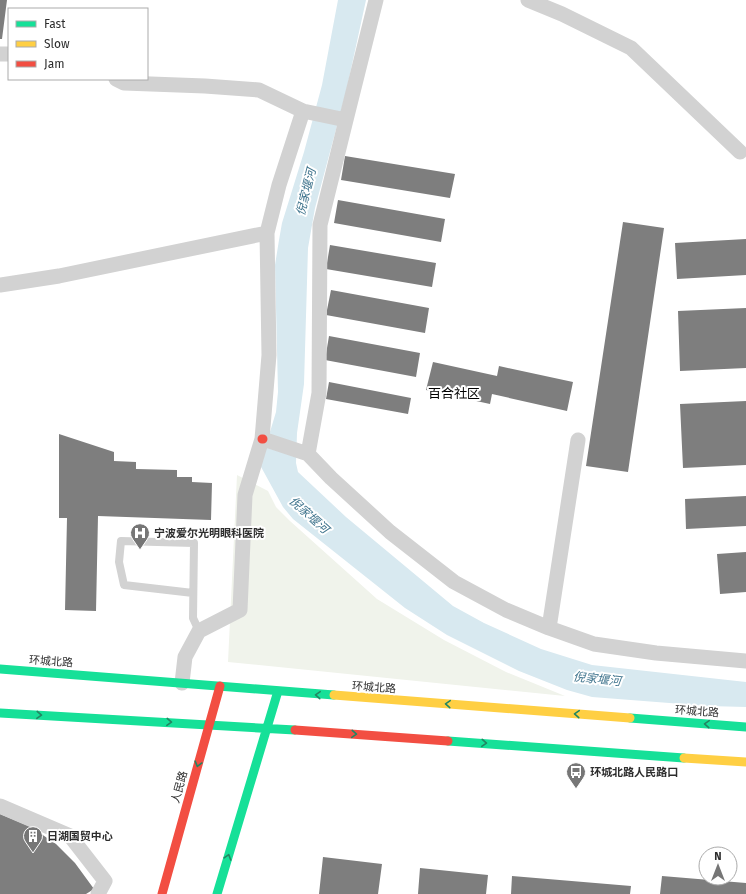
<svg xmlns="http://www.w3.org/2000/svg" width="746" height="894" font-family="'Fira Sans','Noto Sans SC',sans-serif">
  <style>
    .green { fill: #f0f3eb }
    .water { fill: #d8e9f0 }
    .building { fill: #7e7e7e }
    .lines { fill: none; stroke-linecap: round; stroke-linejoin: round }
    .lane { stroke: #d2d2d2; stroke-width: 8 }
    .street { stroke: #d2d2d2; stroke-width: 15 }
    .fast { stroke: #16e098; stroke-width: 9 }
    .slow { stroke: #ffcf43; stroke-width: 9 }
    .jam { stroke: #f24e42; stroke-width: 9 }
    .oneway { stroke: #228662 }
    .labels { text-anchor: middle; stroke-width: 4; stroke-linejoin: round; paint-order: stroke }
    .poi-label { font-size: 11px; font-weight: bold; fill: #2d2d2d; stroke: #fff; text-anchor: start }
    .street-label { font-size: 11px; fill: #2d2d2d; stroke: #fff }
    .water-label { font-size: 12px; font-style: italic; fill: #3e738c; stroke: #fff }
    .quarter-label { font-size: 13px; fill: #000; stroke: #fff }
  </style>
  <rect width="100%" height="100%" fill="#fff"/>
  <!-- green -->
  <path class="green" d="M237,475L268,491L276,507L290,521L377,599L444,640L506,672L565,696L228,662Z"/>
  <!-- water -->
  <path class="water" d="M338,0H366L346,92L315,208L308,248L304,384L297,433L296,463L298,472L346,517L453,606L484,623L541,649L592,665L746,682V707L708,706L592,697L567,690L519,671L447,635L405,608L293,519L283,507L260,465L276,412L278,392L275,265L279,240L282,223L304,152L322,85Z"/>
  <!-- building -->
  <path class="building" d="M0,0H7L2,39H0Z
    M345,156L455,174L450,198L341,180Z
    M338,200L445,219L441,242L334,223Z
    M623,222L664,228L628,472L586,466Z
    M746,239V275L677,279L675,243Z
    M330,245L436,263L432,287L326,269Z
    M331,290L429,308L425,333L326,315Z
    M746,308V368L680,371L678,311Z
    M329,336L420,353L416,377L325,360Z
    M433,362L497,376L499,366L573,382L567,411L492,394L490,404L426,390Z
    M329,382L411,398L408,414L326,399Z
    M746,401V465L683,468L680,404Z
    M59,434L114,452V461L136,462V469L177,470V477H192V482L212,483L211,520L98,516L96,611L65,610L67,518H59Z
    M746,496V526L686,529L685,499Z
    M746,552V592L720,594L717,554Z
    M0,814L31,827L56,844L75,863L94,889L86,894H0Z
    M323,857L382,864L378,894H319Z
    M420,868L488,875L486,894H418Z
    M512,876L631,886L630,894H511Z
    M662,876L746,883V894H660Z"/>
  <g class="lines">
    <!-- lane -->
    <path class="lane" d="M193,593L124,585L119,562L121,541L194,543L193,618L199,631"/>
    <!-- street -->
    <path class="street" d="M528,0L562,14L631,48L740,152
      M0,54H9
      M116,79L124,83L205,86L259,90L303,111L346,120L376,0
      M0,285L59,276L267,233
      M263,439L308,454L331,478L390,532L454,582L506,610L549,628L594,644L656,653L746,661
      M308,454L319,393L320,225L346,120
      M549,628L578,440
      M182,683L185,657L199,631L240,610L245,495L262,439L269,355L267,233L279,185L303,111
      M0,806L70,836L105,881L98,894"/>
    <!-- fast -->
    <path class="fast" d="M0,669L334,695
      M0,713L295,730
      M630,718L746,727
      M448,741L684,758
      M217,894L278,691"/>
    <!-- slow -->
    <path class="slow" d="M334,695L630,718
      M684,758L746,762"/>
    <!-- jam -->
    <path class="jam" d="M262,439H263
      M295,730L448,741
      M162,894L220,686"/>
  </g>
  <!-- one-way arrows -->
  <defs><path id="oneway-chevron" d="M-2-3.5L2.5 0L-2 3.5" fill="none" stroke-width="1.6" stroke-linecap="round" stroke-linejoin="round"/></defs>
  <g class="oneway">
    <use href="#oneway-chevron" transform="translate(318 695) rotate(-176)"/>
    <use href="#oneway-chevron" transform="translate(448 704) rotate(-176)"/>
    <use href="#oneway-chevron" transform="translate(577 714) rotate(-176)"/>
    <use href="#oneway-chevron" transform="translate(39 715) rotate(3)"/>
    <use href="#oneway-chevron" transform="translate(169 722) rotate(3)"/>
    <use href="#oneway-chevron" transform="translate(707 724) rotate(-176)"/>
    <use href="#oneway-chevron" transform="translate(354 734) rotate(4)"/>
    <use href="#oneway-chevron" transform="translate(484 743) rotate(4)"/>
    <use href="#oneway-chevron" transform="translate(198 764) rotate(105)"/>
    <use href="#oneway-chevron" transform="translate(228 857) rotate(-73)"/>
  </g>
  <!-- icons -->
  <defs>
    <g id="hospital-pin" transform="scale(1)"><path d="M0 17L-7.5 6A9.5 9.5 0 1 1 7.5 6Z" fill="#767676" stroke="#fff"/><path d="M-5-5h3v3.5h4V-5h3V5h-3V1.5h-4V5h-3Z" fill="#fff"/></g>
    <g id="bus-pin" transform="scale(1)"><path d="M0 17L-7.5 6A9.5 9.5 0 1 1 7.5 6Z" fill="#767676" stroke="#fff"/><path d="M-5-6H5V4H4V6H2V4H-2V6H-4V4H-5ZM-3.5-4V0h7V-4ZM-3.5 1.2v1.5H-2V1.2ZM2 1.2v1.5H3.5V1.2Z" fill="#fff"/></g>
    <g id="building-pin" transform="scale(1)"><path d="M0 17L-7.5 6A9.5 9.5 0 1 1 7.5 6Z" fill="#767676" stroke="#fff"/><path d="M-4-6H4V6H1V3H-1V6H-4ZM-2.5-4.3h1.7v1.8h-1.7ZM.8-4.3h1.7v1.8H.8ZM-2.5-1h1.7V.8h-1.7ZM.8-1h1.7V.8H.8Z" fill="#fff"/></g>
  </defs>
  <g fill-rule="evenodd">
    <use href="#hospital-pin" x="140" y="533"/>
    <use href="#bus-pin" x="576" y="772"/>
    <use href="#building-pin" x="33" y="836"/>
  </g>
  <g class="labels">
    <!-- poi labels -->
    <g class="poi-label">
      <text x="154" y="537">宁波爱尔光明眼科医院</text>
      <text x="590" y="776">环城北路人民路口</text>
      <text x="47" y="840">日湖国贸中心</text>
    </g>
    <!-- street labels -->
    <g class="street-label">
      <text transform="translate(51 661) rotate(4)" y="4">环城北路</text>
      <text transform="translate(374 687) rotate(4)" y="4">环城北路</text>
      <text transform="translate(697 711) rotate(4)" y="4">环城北路</text>
      <text transform="translate(179 787) rotate(-75)" y="4">人民路</text>
    </g>
    <!-- water labels -->
    <g class="water-label">
      <text transform="translate(306 192) rotate(-76)" y="4">倪家堰河</text>
      <text transform="translate(309 515) rotate(42)" y="4">倪家堰河</text>
      <text transform="translate(597 679) rotate(6)" y="4">倪家堰河</text>
    </g>
    <!-- quarter labels -->
    <g class="quarter-label">
      <text x="454" y="398">百合社区</text>
    </g>
  </g>
  <!-- legend -->
  <rect x="8" y="8" width="140" height="72" fill="#ffffff" stroke="#ababab"/>
  <rect x="16" y="21" width="20" height="6" fill="#16e098" stroke="#ababab"/>
  <text x="44" y="28" font-size="12" fill="#2d2d2d">Fast</text>
  <rect x="16" y="41" width="20" height="6" fill="#ffcf43" stroke="#ababab"/>
  <text x="44" y="48" font-size="12" fill="#2d2d2d">Slow</text>
  <rect x="16" y="61" width="20" height="6" fill="#f24e42" stroke="#ababab"/>
  <text x="44" y="68" font-size="12" fill="#2d2d2d">Jam</text>
  <!-- north arrow -->
  <g transform="translate(718 866)"><circle r="19" fill="#ffffff" stroke="#ababab"/>
  <path d="M0-3L7 15L0 10L-7 15Z" fill="#767676"/>
  <text y="-6" font-size="11" font-weight="bold" text-anchor="middle" fill="#2d2d2d">N</text>
  </g>
</svg>
